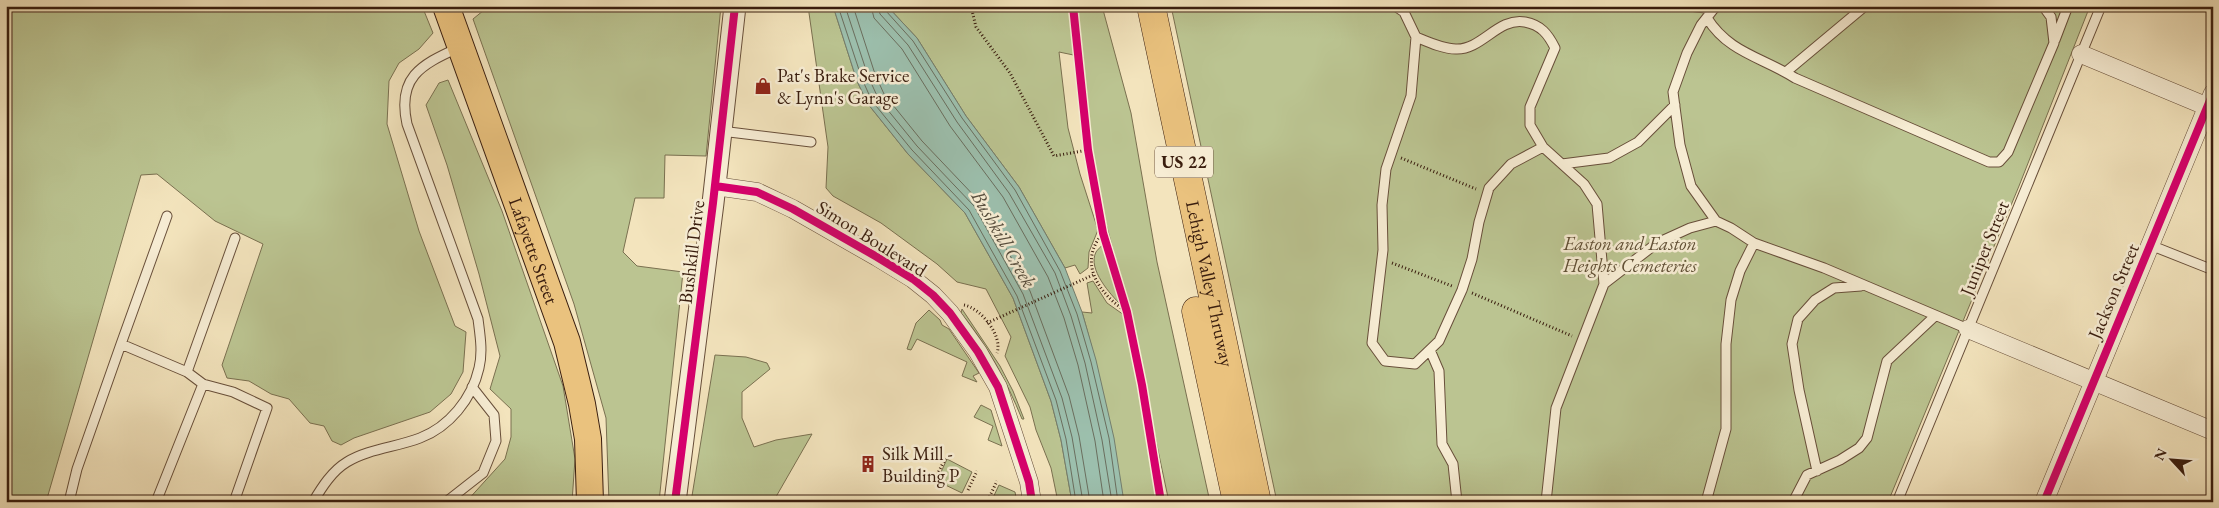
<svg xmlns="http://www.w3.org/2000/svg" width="2219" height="508" font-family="'EB Garamond',serif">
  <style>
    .green { fill: #bbc491; stroke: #7a7050 }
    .water { fill: #9cbfad; stroke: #747e6d }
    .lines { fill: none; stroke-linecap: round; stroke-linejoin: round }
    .shore { stroke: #6a6e5e; stroke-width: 1 }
    .service-casing { stroke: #684f3a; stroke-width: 11 }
    .minor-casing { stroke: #684f3a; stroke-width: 19 }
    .tertiary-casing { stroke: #684f3a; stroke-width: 23 }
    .primary-casing { stroke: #391d0e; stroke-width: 28 }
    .motorway-casing { stroke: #391d0e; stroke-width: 29 }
    .path { stroke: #391d0e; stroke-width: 3; stroke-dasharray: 1 2.5; stroke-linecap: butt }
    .service { stroke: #f7edd4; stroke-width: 9 }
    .minor { stroke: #f7edd4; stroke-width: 18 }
    .tertiary { stroke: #f7edd4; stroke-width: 21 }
    .primary { stroke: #eac27e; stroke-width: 26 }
    .motorway { stroke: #eac27e; stroke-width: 28 }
    .cycleway-casing { stroke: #f7edd4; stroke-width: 11 }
    .cycleway { stroke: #d6006c; stroke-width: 8 }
    .labels { text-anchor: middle; stroke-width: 5; stroke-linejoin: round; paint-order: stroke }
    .shield { fill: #f7edd4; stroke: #725b49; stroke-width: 1 }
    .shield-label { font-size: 18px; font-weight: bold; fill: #391d0e }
    .poi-label { font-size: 19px; fill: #391d0e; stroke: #f7edd4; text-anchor: start }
    .street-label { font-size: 19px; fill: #391d0e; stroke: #f7edd4 }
    .park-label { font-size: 19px; font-style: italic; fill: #604f35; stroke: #f7edd4 }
    .water-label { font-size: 20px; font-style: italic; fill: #574e3e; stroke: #f7edd4 }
  </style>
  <rect width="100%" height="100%" fill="#f3e4bd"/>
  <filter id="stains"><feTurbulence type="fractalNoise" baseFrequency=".004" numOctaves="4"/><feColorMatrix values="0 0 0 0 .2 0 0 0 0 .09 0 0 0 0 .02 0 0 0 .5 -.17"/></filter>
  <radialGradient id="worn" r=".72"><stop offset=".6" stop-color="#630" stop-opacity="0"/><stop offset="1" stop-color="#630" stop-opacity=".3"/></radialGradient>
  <!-- green -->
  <path class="green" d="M6,6H422L433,33L419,49L399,63L389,81L387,124L419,231L455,326L466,332L463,372L451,394L430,412L354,438L341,445L332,441L324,426L310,423L289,399L271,394L249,381L227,378L222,365L263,244L215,221L157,174L141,175L46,502H6Z
    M489,6H721L706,156L665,155L664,198H635L623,252L637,266L683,272L659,502H609L606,418L574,304L473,19Z
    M808,6H833L857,81L868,104L908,154L965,213L1013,298L1051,401L1061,440L1072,502H1058L1051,468L1036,430L1030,407L1005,356L1011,337L986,289L957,282L937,264L881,223L833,196L826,188L828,147Z
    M887,6H1102L1131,113L1157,262L1210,502H1169L1146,394L1135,330L1087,154L1083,57L1059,52L1068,128L1080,174L1098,230L1089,252L1088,268L1080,274L1075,265L1065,268L1019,187L966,116L917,38Z
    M1171,6H2090L2019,186L1888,502H1277Z
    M448,80L502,211L563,386L575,459L572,502H466L505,459L511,437V409L490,389L500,356L479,274L447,165L426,105L439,83Z
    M1104,243L1121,305C1111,295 1087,269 1096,252C1097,250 1102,246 1104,243Z
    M1093,281L1107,303L1124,315L1141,398L1157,502H1124L1122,499C1113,435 1100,374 1082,312L1092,313L1087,283Z
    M962,309L1000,366L1013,391L1024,419H1022C1006,380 988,346 961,313Z
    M929,310L940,320L942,325L949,329L979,373L973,376L977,382L962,376L967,362L917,339L911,350L907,349L916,323Z
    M715,355L746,357L767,363L770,369L742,392V418L754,447L776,440L812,434L773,502H691Z
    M981,405L991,410L1002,446L988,440L993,426L974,417Z
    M947,459L972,472L962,493L937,481Z
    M999,485L1015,492L1017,502H991Z"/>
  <!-- water -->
  <path class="water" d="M833,6H887L917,38L966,116L1019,187L1065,268L1082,312L1096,360L1114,438L1124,502H1072L1061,440L1051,401L1013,298L965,213L908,154L868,104L857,81Z"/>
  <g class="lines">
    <!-- shore -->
    <path class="shore" d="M838,6L862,79L872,101L912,150L969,210L1017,296L1056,400L1066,439L1076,502
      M845,6L868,76L878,98L917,146L974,206L1023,294L1062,398L1072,437L1083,502
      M853,6L875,74L884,94L922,141L980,202L1030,291L1069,396L1079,436L1090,502
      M871,6L874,18L902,49L950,126L1003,197L1048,277L1064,318L1078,365L1095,441L1104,502
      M878,6L880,14L908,45L957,122L1009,193L1055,273L1071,316L1085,363L1102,440L1112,502
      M884,6L886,11L913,41L962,118L1015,190L1060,271L1077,314L1091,362L1109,438L1118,502"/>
    <!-- service casing -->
    <g class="service-casing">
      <path id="service" d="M1395,6L1404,12L1416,37L1411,96L1386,169L1382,205L1383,250L1372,343L1385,361L1415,364L1439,341L1462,290L1472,259L1479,222L1489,188L1511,164L1543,147
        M1689,6L1714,9
        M1716,6L1701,25L1687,53L1673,92L1680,145L1691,186L1716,221L1731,228L1754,243L1824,268L1968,329
        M1707,18C1729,53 1762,57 1795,78L1989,162H1999L2008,152L2054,43L2051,17L2043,6
        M1416,37C1428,42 1443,49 1456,49C1482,50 1498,17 1525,22C1541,25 1548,34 1555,48L1530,107V125L1543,147L1584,184L1597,204L1604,284
        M2055,40L2068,6
        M1786,72L1865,6
        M721,131L811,142
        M1562,164L1609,158L1638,142L1675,105
        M167,216L121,344L187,372L203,384
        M2150,245L2213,270
        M1430,350L1439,371L1442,444L1453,464L1457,502
        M187,372L235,238
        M1817,471L1799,390L1792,344L1798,319L1815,300L1834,288L1861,286
        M69,502L77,469L121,344
        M156,502L203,384L233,392L267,408L234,502
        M313,502C322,487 332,471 347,462C368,449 397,447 420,438C449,427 472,399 479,368C483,352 480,335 478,319L407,124C397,78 420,65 458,48
        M446,502L483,473L496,441L494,415L472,387
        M1546,502L1556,408L1604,284L1657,243L1690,228L1716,221
        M1706,502L1726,429V344L1731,300L1740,271L1754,243
        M1793,502L1807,475L1840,460L1859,448L1867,438L1887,361L1935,316
        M1897,502L2101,6"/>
    </g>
    <!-- minor casing -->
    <g class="minor-casing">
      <path id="minor" d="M2081,54L2213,109
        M715,186L757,192L793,209L877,257L913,279L933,295L950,313L978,352L998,387L1029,482L1032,502
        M1968,329L2213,431
        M2044,502L2213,93"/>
    </g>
    <!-- tertiary casing -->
    <g class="tertiary-casing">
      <path id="tertiary" d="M675,502L713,203L735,6"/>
    </g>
    <!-- primary casing -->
    <g class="primary-casing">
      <g id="primary">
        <path id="s1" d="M446,6L567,342L582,404L588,439L590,502"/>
      </g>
    </g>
    <!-- motorway casing -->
    <g class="motorway-casing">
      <g id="motorway">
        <path id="s2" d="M1151,6L1257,502"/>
        <path d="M1196,311L1237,502"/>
      </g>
    </g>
    <!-- path -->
    <path class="path" d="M971,6L976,27L1010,73L1054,156L1088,150
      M1401,158L1476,189
      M1103,233C1077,263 1099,294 1127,312
      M1392,263L1452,286
      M1472,293L1572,336
      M964,305C981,308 1003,336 997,353
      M987,323L1093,275
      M937,475L946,457
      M968,490L977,471
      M988,500L997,481"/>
    <!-- service -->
    <use href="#service" class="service"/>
    <!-- minor -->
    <use href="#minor" class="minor"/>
    <!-- tertiary -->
    <use href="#tertiary" class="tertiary"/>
    <!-- primary -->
    <use href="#primary" class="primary"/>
    <!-- motorway -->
    <use href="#motorway" class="motorway"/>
    <!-- cycleway casing -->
    <g class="cycleway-casing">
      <path id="cycleway" d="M1073,6L1088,150L1103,233L1127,312L1142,385L1161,502
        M715,186L757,192L793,209L877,257L913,279L933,295L950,313L978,352L998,387L1029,482L1032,502
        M675,502L713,203L735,6
        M2044,502L2213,93"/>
    </g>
    <!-- cycleway -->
    <use href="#cycleway" class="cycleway"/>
  </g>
  <!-- icons -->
  <defs>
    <g id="shop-bare" transform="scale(1.35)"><path d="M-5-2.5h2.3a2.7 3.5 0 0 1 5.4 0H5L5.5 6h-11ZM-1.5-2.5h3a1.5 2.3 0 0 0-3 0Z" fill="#8f2418" stroke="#f7edd4" stroke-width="2.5" paint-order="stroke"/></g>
    <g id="building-bare" transform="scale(1.35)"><path d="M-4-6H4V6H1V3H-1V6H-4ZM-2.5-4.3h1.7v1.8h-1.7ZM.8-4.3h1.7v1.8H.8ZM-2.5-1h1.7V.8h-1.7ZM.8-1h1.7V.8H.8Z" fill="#8f2418" stroke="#f7edd4" stroke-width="2.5" paint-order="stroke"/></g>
  </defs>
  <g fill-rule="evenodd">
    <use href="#shop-bare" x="763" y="86"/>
    <use href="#building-bare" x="868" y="464"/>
  </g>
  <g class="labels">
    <!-- shield labels -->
    <rect class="shield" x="1155" y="146.5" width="58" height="31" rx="4"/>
    <g class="shield-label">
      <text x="1184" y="168">US 22</text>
    </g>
    <!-- poi labels -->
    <g class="poi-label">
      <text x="777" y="82">Pat's Brake Service<tspan x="777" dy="22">&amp; Lynn's Garage</tspan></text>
      <text x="882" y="460">Silk Mill -<tspan x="882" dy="22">Building P</tspan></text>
    </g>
    <!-- street labels -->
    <g class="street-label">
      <text transform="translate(872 238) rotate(32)" y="7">Simon Boulevard</text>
      <text transform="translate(1984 248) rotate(-68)" y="7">Juniper Street</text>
      <text dy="7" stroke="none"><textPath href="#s1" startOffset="260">Lafayette Street</textPath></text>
      <text transform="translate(691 252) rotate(-83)" y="7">Bushkill Drive</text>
      <text dy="7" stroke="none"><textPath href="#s2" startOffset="284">Lehigh Valley Thruway</textPath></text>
      <text transform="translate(2113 291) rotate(-67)" y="7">Jackson Street</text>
    </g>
    <!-- park labels -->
    <g class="park-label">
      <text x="1630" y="250">Easton and Easton<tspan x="1630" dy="22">Heights Cemeteries</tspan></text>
    </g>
    <!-- water labels -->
    <g class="water-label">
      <text transform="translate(1004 239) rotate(60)" y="7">Bushkill Creek</text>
    </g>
  </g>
  <!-- margin -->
  <rect width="2219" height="508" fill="none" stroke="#f3e4bd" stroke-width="25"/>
  <rect x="8" y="8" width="2204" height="493" fill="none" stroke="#391d0e" stroke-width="2.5"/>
  <rect x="12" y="12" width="2194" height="483" fill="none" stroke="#391d0e"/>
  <!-- north arrow -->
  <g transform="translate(2172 460) rotate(296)" stroke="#f7edd4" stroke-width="4" paint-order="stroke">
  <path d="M0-4L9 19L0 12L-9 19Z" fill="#391d0e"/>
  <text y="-8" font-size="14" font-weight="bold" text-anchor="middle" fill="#391d0e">N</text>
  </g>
  <rect width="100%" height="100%" filter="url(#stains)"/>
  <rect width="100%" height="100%" fill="url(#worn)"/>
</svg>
